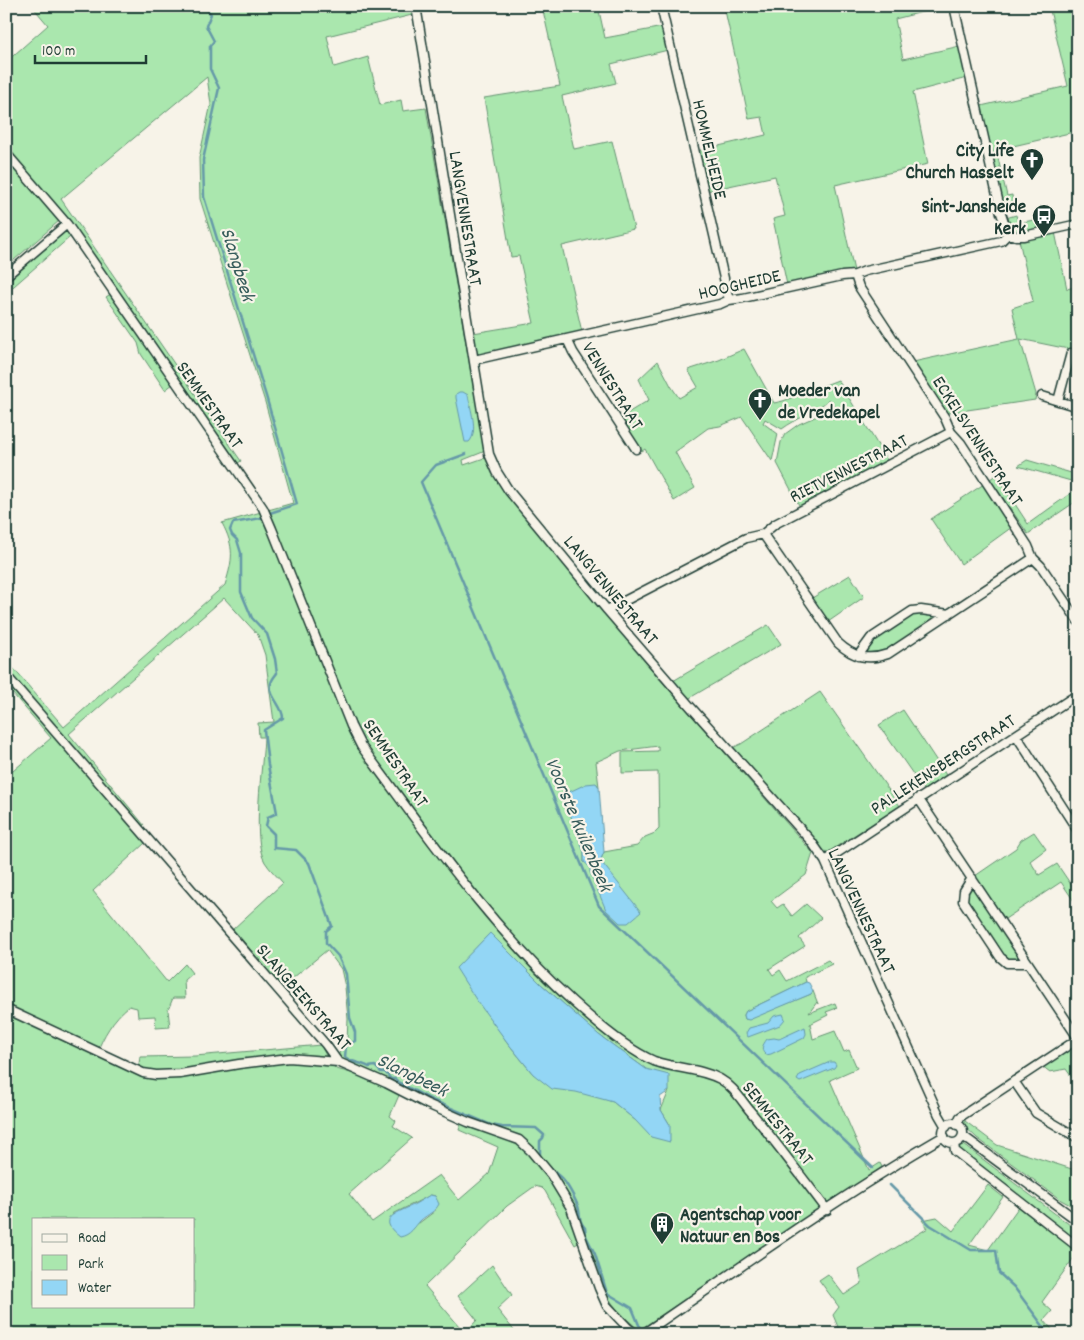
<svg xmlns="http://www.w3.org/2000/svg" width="1084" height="1340" font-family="Dekko,sans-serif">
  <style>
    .green { fill: #aae7ae; stroke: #649271; fill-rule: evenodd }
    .water { fill: #93d6f5; stroke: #6599a8 }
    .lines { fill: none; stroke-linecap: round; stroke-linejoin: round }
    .stream { stroke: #6599a8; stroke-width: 2.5 }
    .minor-casing { stroke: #1f3d34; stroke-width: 11 }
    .minor { stroke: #f7f3e8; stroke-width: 8 }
    .labels { text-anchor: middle; stroke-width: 4.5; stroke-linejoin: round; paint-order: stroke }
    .street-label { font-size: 19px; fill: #1f3d34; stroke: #f7f3e8 }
    .poi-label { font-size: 19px; font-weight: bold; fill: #1f3d34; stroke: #f7f3e8; text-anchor: end }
    .water-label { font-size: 20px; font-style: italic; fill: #365c5b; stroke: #f7f3e8 }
  </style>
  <rect width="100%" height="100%" fill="#f7f3e8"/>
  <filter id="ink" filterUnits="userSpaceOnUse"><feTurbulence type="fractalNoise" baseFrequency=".02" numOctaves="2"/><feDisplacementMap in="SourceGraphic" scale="10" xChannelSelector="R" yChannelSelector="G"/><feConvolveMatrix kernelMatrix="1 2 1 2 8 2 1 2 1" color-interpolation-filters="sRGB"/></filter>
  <g filter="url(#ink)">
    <!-- green -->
    <path class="green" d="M32,6H410L412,15L327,36L334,67L368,57L380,105L401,100L403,111L426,108L484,449L483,452L463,460L464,465L487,457L491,469L501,487L657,676L813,853L806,875L771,901L777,908L783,904L792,916L806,904L821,918L799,938L805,946L769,969L773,975L780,970L787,981L828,960L832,964L805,977L806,982L746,1011L744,1015L745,1019H749L811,994L813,991L818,1004L817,1002L809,1013L835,1003L837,1008L826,1012L828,1015L810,1024L813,1039L835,1031L844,1052L849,1050L857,1068L830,1080L869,1170L880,1163L882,1167L639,1330L619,1312L603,1291L585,1239L575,1245L545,1191L542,1188L535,1186L507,1206L425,1286L465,1333L477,1320L458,1296L492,1265L512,1295L497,1309L516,1333L515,1334H6V777L51,738L6,686V660L64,727L225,585C233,559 235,548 222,523L293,503L265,402L200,199L199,158L211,104L207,77L61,199L241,461L232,467L173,384L165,390L141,354L138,343L106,297L112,293L70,237L6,293V283L66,231L59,221L6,267V62L48,25ZM224,598L258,635L265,655L274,722L258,723L259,737H264C263,766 251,839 265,862C270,870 277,876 283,883L233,929L282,987L327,950L341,969L345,987L348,1019L347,1041L338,1055L340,1058L393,1081L463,1117L459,1130L498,1147L489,1174L459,1200L439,1175L372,1222L349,1194L412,1138L393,1126L396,1121L390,1116L400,1093L356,1074L336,1069L328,1060L321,1045L195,1056L140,1057L138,1070L96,1055C103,1036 113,1019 129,1006L137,1008L138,1017L155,1016L156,1028L170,1027L168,1010L173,998H185L184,980L192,973L185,964L167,982L93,891L145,843L136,832L144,825L69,734ZM658,746V751L622,752V773L658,772L659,829L655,833L645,837L637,846L604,852L601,859L603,865L584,862V852L596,783L599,787L596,762L620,751ZM490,933L541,984L599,1035L646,1069L669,1091L661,1110L670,1125L635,1120L613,1102L533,1074L507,1042L457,968ZM431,1195L435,1196V1211L419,1223L393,1214ZM34,1219H194V1306H34Z
      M542,6H598L605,38L663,27L668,50L611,64L616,83L562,96L574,149L612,141L634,229L562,246L582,332L480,355L476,352L473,333L534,323L519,256L511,257L484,98L560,86Z
      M724,6H946L895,19L903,59L960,46L967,78L913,92L928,164L835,185L854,271L787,285L773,219L785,216L775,176L706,191L697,151L766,135L762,117L749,119Z
      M1049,6H1078V131L996,150L1007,196L1012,195L1013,205L1004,206L981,106L1068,86Z
      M1016,215L1018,223L1050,217L1051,225L1018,233L1009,225L1006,218Z
      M1055,232L1067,289L1078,286V351L1020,339L1036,394L1035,400L947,413L913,362L1019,339L1012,308L1033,301L1019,240Z
      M744,349L774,403L783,401L838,380L887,460L800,507L777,463L781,442L785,434L799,424L835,408L829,399C816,412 797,418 782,429L765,419L763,423L778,434L772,461L742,417L720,426L708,428L675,452L695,488L674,501L645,449L642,451L621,417L649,400L639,379L658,361L671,386L679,398L698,387L688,370L719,360Z
      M1027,460L1078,475V483L1018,466Z
      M996,475L1028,524L1078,488V500L1028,534L990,479Z
      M984,484L1012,527L961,564L931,519Z
      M850,575L864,597L828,622L812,598Z
      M925,613L935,615V618L885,652L868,655L865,650L871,642L915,614Z
      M768,625L781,644L688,699L673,681Z
      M820,692L900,806L828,852L824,851L820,846L732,748L741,744Z
      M903,710L946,775L924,790L879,725Z
      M1034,832L1046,849L1030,861L1039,875L1057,864L1078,895V907L1061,882L1005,919L975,876L1016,848L1021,840Z
      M971,885H973L1021,958L1020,960L1009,961L1002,956L967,903L966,896Z
      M1078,1044V1086L1066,1069L1050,1072L1042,1066Z
      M965,1118V1121L997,1145L1078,1171L1077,1207L1072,1206L1061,1200L977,1138L962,1124L963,1120Z
      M964,1145L1078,1231V1245L958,1150V1146Z
      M988,1185L1003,1197L969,1245L988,1250L1020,1205L1078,1252L1042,1302L1052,1311L1044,1320L1056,1334H841L833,1315L839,1307L819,1280L828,1274L844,1295L862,1283L859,1270L928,1228L922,1220L937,1217L953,1231Z"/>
    <!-- water -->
    <path class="water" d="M459,392H463L468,395C470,408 479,432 469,442H465L456,398V394Z
      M596,783L599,787L604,852L601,859L603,864L641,912L628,923H620L606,910L590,872V867L584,862V852L565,800L567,793L586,784Z
      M490,933L541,984L599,1035L646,1069L669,1075V1091L660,1097L661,1110L670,1125V1142L651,1137L635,1120L613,1102L576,1092L552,1089L533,1074L507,1042L477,1001L456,968Z
      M806,982L809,983L813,991L811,994L749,1020L745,1019L744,1015L746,1011Z
      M783,1014L785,1019L780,1025L748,1037L746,1033L749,1028L768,1023L774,1016Z
      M805,1027L806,1034L804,1038L771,1054L766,1055C760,1050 762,1046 767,1039L774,1038L779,1039Z
      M830,1062H834L836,1065L834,1068L800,1082L797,1080L800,1075Z
      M430,1195L435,1196L439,1204C435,1212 428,1214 421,1220C414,1227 411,1235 400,1237C378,1220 392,1215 409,1207C416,1204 423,1199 430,1195Z"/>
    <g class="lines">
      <!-- stream -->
      <path class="stream" d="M204,6L211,14L206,26L214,41L210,46V69L219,88L203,160L204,197L266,396L297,504L270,513
        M466,454L436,465L421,482L599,906L873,1168
        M261,518L233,523L230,530L232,535L237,540L241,553V592L252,618L267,634L275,659L277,673C275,676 271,680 271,684C268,696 283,706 283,718L264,730L268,765L277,813L268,817L266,826L274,834V848L296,850L309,863L332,926L326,931V943L338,956L346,974L350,1018L355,1032V1041L346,1046L345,1057C352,1063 361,1062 369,1067L375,1066L381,1072H385L391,1079H395L398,1082L432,1100L491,1125L502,1127L536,1128L544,1135L543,1138L540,1141V1157
        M550,1168C554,1172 556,1173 559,1176C567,1182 574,1197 578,1206C581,1215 578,1221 585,1228L586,1236L595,1254L607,1293L632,1308L639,1325L644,1331
        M890,1185L930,1225L971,1250H996L999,1273L1014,1287L1049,1334"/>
      <!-- minor casing -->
      <g class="minor-casing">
        <path id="minor" d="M416,6L489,454L497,472L509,491L607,610L689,705L811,841L825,861L939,1115L946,1127
          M661,6L729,300
          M954,6L1001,213L1008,234
          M6,153L67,224L263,508L272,529L351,726L361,746C427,834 490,927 572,1001C594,1021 628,1050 654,1061C675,1069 700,1068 720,1079C733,1086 741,1100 751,1112C777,1144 802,1177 827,1210
          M1008,234L1016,236H1024L1078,224
          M855,275L859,287L945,418L951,432L961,443L1028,546L1033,558L1041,566L1078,621
          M6,276L67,224
          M567,339L573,352L636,449
          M474,360L720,304L729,300L743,298L842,276L855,275L865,271L1001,241L1008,234
          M1042,396L1078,407
          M1058,401L1071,353
          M763,534L838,643C853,657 868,661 888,654L1033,558
          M607,610L746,538L763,534L775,524L951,432
          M858,656L871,638L912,611L921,610L949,614
          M6,675L326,1045L338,1062L386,1083L427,1104L468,1122L519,1140L531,1151L551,1175L571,1208L599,1288L607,1306L627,1327L635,1334
          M1016,735L1078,831
          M918,798L1078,1038
          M825,861L1078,694
          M972,878L964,891L963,901L1000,957L1007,963H1028
          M6,1009L143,1073L156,1075L180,1074L239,1064L289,1058L338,1062
          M1014,1081L1036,1113L1078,1138
          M943 1133a10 10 0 1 1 20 0a10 10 0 1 1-20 0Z
          M957,1125L960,1117L1078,1039
          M963,1136L1078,1221
          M954,1143L955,1151L1078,1247
          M643,1334C742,1266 840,1196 944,1136"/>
      </g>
      <!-- minor -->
      <use href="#minor" class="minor"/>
    </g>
  </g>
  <!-- icons -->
  <defs>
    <g id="church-pin" transform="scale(1.25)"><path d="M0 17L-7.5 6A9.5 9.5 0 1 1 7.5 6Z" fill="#1f3d34" stroke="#f7f3e8"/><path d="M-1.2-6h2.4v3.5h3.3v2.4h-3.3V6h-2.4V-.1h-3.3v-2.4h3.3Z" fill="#fff"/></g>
    <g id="bus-pin" transform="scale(1.25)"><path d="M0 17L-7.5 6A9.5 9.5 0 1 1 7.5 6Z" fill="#1f3d34" stroke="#f7f3e8"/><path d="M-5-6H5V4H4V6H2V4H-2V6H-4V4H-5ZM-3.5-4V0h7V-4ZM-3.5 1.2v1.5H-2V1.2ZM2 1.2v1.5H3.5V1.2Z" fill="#fff"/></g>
    <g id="building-pin" transform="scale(1.25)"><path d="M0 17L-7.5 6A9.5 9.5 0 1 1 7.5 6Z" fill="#1f3d34" stroke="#f7f3e8"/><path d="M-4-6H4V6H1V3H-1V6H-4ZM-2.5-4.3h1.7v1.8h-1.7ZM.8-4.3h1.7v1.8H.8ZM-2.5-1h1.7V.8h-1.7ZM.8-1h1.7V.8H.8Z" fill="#fff"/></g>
  </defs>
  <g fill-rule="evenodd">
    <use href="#church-pin" x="1032" y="160"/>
    <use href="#bus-pin" x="1044" y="216"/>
    <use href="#church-pin" x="760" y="400"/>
    <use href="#building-pin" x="662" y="1224"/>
  </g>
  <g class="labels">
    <!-- street labels -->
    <g class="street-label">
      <text transform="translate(711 149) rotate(77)" y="7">HOMMELHEIDE</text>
      <text transform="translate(467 218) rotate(81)" y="7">LANGVENNESTRAAT</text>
      <text transform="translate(739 283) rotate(-13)" y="7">HOOGHEIDE</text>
      <text transform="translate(614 385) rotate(58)" y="7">VENNESTRAAT</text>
      <text transform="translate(211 404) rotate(55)" y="7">SEMMESTRAAT</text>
      <text transform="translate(979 440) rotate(57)" y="7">ECKELSVENNESTRAAT</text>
      <text transform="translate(848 467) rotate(-27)" y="7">RIETVENNESTRAAT</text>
      <text transform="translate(612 589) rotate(50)" y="7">LANGVENNESTRAAT</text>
      <text transform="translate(397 762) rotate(56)" y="7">SEMMESTRAAT</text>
      <text transform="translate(942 763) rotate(-33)" y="7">PALLEKENSBERGSTRAAT</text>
      <text transform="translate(863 910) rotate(65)" y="7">LANGVENNESTRAAT</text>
      <text transform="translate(305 996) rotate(49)" y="7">SLANGBEEKSTRAAT</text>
      <text transform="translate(779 1122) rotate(51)" y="7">SEMMESTRAAT</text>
    </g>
    <!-- poi labels -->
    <g class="poi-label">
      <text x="1014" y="156">City Life<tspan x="1014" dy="22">Church Hasselt</tspan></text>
      <text x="1026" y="212">Sint-Jansheide<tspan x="1026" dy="22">Kerk</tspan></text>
      <text x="778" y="396" text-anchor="start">Moeder van<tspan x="778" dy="22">de Vredekapel</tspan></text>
      <text x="680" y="1220" text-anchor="start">Agentschap voor<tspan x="680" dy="22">Natuur en Bos</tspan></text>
    </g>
    <!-- water labels -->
    <g class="water-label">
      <text transform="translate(239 264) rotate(73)" y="7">Slangbeek</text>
      <text transform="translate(580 824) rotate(67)" y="7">Voorste Kuilenbeek</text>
      <text transform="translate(413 1074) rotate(26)" y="7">Slangbeek</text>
    </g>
  </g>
  <!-- margin -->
  <rect width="1084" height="1340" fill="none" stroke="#f7f3e8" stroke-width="25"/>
  <rect x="12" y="12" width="1059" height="1315" fill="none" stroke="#1f3d34" stroke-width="2" filter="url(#ink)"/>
  <!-- legend -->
  <rect x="32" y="1218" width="162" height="90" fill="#f7f3e8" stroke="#a1aaa0"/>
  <rect x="42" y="1234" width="25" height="8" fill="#f7f3e8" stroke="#a1aaa0"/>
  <text x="78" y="1242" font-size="15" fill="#1f3d34">Road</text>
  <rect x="42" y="1255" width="25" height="15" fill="#aae7ae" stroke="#a1aaa0"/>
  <text x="78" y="1268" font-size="15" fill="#1f3d34">Park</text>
  <rect x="42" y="1280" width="25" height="15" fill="#93d6f5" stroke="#a1aaa0"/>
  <text x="78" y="1292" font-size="15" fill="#1f3d34">Water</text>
  <!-- scale -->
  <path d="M35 55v8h111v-8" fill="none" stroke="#1f3d34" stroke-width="2.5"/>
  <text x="42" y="55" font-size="15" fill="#1f3d34" stroke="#f7f3e8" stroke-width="4" paint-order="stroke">100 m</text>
</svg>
